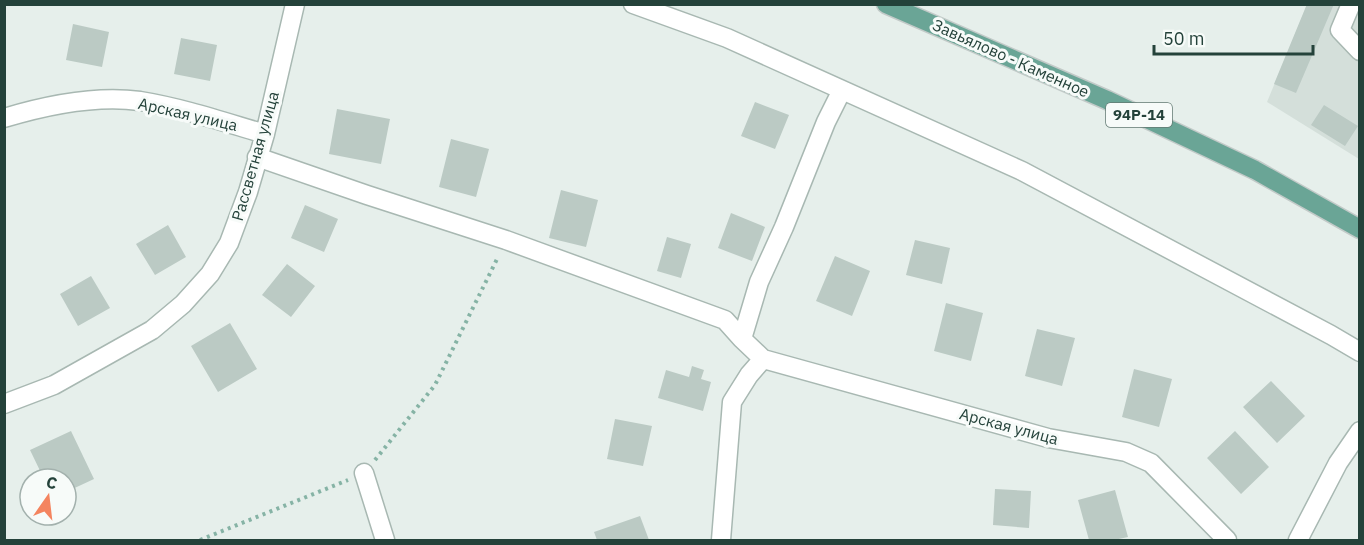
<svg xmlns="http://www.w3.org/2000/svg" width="1364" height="545" font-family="'IBM Plex Sans',sans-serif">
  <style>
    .built { fill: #d4dfda }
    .building { fill: #bbcac4 }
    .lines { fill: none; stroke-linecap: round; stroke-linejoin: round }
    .minor-casing { stroke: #a8b8b2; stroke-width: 21 }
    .major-casing { stroke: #c2cac8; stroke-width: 21 }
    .path { stroke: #86b3a5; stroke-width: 4; stroke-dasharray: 3 4.5; stroke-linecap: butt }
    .minor { stroke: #fff; stroke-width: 18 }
    .major { stroke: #6aa596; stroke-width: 18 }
    .labels { text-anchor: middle; stroke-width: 6; stroke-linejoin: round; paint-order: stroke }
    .shield { fill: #f7fbf9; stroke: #637a73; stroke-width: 1.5 }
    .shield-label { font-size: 15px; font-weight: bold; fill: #24423a }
    .street-label { font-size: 16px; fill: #24423a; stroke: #f7fbf9 }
  </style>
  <rect width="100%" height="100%" fill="#e6efeb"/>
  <!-- built -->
  <path class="built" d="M1307,5H1359V159L1267,102Z"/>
  <!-- building -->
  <path class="building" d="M1307,4H1334L1296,93L1274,84Z
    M73,24L109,32L102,67L66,60Z
    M181,38L217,45L210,81L174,74Z
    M755,102L789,115L775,149L741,136Z
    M1324,105L1358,126L1345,146L1311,125Z
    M337,109L390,119L381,164L329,154Z
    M451,139L489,149L476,197L439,187Z
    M561,190L598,200L586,247L549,238Z
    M305,205L338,219L324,252L291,238Z
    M731,213L765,227L752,261L718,248Z
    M168,225L186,257L155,275L136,244Z
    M667,237L691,244L681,278L657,271Z
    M915,240L950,248L942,284L906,275Z
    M835,256L870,271L852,316L816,301Z
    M287,264L315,286L291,317L262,295Z
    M91,276L110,308L78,326L60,294Z
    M946,303L983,313L971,361L934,351Z
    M230,323L257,369L218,392L191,346Z
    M1037,329L1075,338L1062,386L1025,376Z
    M692,366L704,370L701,379L711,382L703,411L658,398L666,370L689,377Z
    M1134,369L1172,379L1159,427L1122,417Z
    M1271,381L1305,416L1277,443L1243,407Z
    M615,419L652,426L643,466L607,459Z
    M71,431L94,479L66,492V479H44L30,450Z
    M1235,431L1269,467L1241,494L1207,458Z
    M995,489L1031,491L1029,528L993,525Z
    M1115,490L1128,537L1114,540H1089L1078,500Z
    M640,516L649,540H597L594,532Z"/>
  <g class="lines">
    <!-- minor casing -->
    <g class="minor-casing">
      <path id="minor" d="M633,4L727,38L1022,171L1331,335L1360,352
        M1351,4L1340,30L1360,51
        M4,118C47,105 96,95 140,101C183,108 224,122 265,134
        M257,157L367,195L506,240L725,320L742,339L763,359L1048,438L1126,452L1151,463L1227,540
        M742,339L759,282L784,227L826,122L842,90
        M4,404L54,385L152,330L183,304L210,274L229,243L248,192L265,134L295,4
        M364,473L385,540
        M721,540L732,402L749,375L763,359
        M1298,540L1338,463L1360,431"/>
    </g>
    <!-- major casing -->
    <g class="major-casing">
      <path id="major" d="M886,4L1107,100L1255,170L1360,229"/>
    </g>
    <!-- path -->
    <path class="path" d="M375,460L435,385L498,257
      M200,540L348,480"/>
    <!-- minor -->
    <use href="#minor" class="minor"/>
    <!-- major -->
    <use href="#major" class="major"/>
  </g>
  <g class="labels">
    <!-- shield labels -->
    <rect class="shield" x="1106" y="103" width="66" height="24" rx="4.5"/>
    <g class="shield-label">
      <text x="1139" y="120">94Р-14</text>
    </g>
    <!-- street labels -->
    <g class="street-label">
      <text transform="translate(1011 58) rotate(24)" y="6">Завьялово - Каменное</text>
      <text transform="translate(188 114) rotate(13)" y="6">Арская улица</text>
      <text transform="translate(255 156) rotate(-74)" y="6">Рассветная улица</text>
      <text transform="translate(1009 426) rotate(15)" y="6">Арская улица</text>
    </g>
  </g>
  <!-- border -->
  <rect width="1364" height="545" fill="none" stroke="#24423a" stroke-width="12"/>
  <!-- north arrow -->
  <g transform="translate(48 497) rotate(14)"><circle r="28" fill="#f7fbf9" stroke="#a3b1ad" stroke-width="1.5"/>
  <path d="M0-4.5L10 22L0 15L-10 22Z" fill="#f4845f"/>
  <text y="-9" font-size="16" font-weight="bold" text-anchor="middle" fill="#24423a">С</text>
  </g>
  <!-- scale -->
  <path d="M1154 45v9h159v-9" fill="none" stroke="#24423a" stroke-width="3"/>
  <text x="1163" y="45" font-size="18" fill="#24423a" stroke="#f7fbf9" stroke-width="4.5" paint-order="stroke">50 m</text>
</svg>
